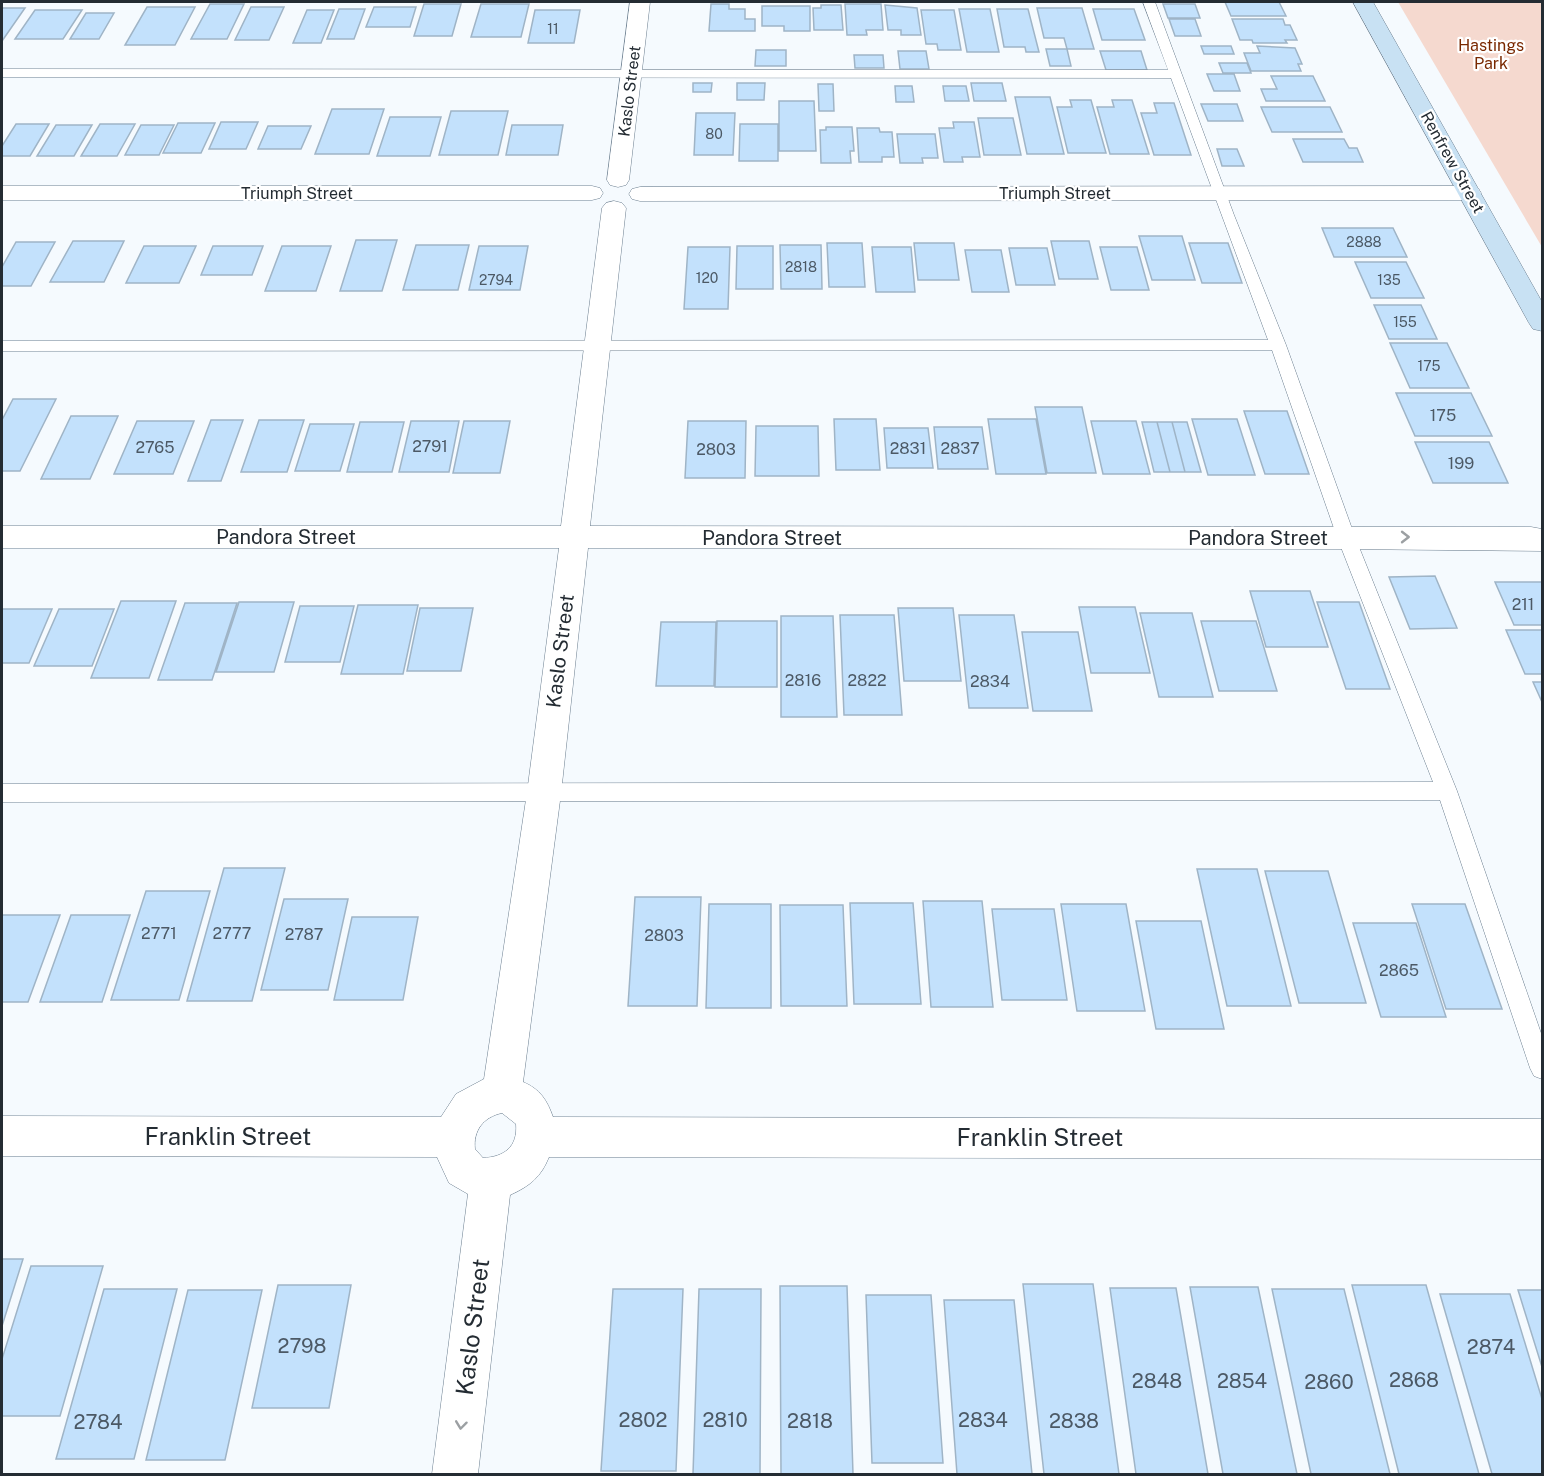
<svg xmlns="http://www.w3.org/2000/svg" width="1544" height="1476" font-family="'Public Sans',sans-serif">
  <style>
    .green { fill: #f5d9cf }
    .building { fill: #c3e1fc; stroke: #9fb4c6; stroke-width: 1.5 }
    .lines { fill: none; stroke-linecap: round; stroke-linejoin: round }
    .lane-casing { stroke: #6b7e8f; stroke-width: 1 }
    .street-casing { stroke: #6b7e8f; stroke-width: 1 }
    .secondary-casing { stroke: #6b7e8f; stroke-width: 1 }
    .lane { fill: #fff; fill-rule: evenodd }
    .street { fill: #fff; fill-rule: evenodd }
    .secondary { fill: #c8e1f3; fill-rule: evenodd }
    .oneway { stroke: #9ca0a3 }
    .labels { text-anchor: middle; stroke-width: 4.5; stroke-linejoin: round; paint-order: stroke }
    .far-number-label { font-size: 14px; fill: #4c5965 }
    .far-park-label { font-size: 16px; fill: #792800; stroke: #fff }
    .far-street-label { font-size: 16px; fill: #242c33; stroke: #fff }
    .number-label { font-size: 16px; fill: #4c5965 }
    .street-label { font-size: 20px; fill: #242c33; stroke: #fff }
    .near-number-label { font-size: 20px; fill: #4c5965 }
    .near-street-label { font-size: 24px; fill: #242c33; stroke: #fff }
  </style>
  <rect width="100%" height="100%" fill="#f5fafe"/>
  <!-- green -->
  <path class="green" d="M1398,2H1542V247Z"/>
  <!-- building -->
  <path class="building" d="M1225,2H1279L1286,16H1231Z
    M210,4H244L227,39H191Z
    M424,4H461L452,36H414Z
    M481,4H529L521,37H471Z
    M711,4H729V9H745V19H755V31H709Z
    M845,4H881L883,30H866L867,35H847Z
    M1163,4H1195L1200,18H1168Z
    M821,5H841L843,30H814L813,8H821Z
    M885,5L917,8L921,35H901V30H888Z
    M762,6H810V31H784V26H762Z
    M147,7H195L175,45H125Z
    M251,7H284L269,40H235Z
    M374,7H416L410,27H366Z
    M2,8H25L2,41Z
    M1037,8H1082L1094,49H1067L1064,38H1044Z
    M339,9H365L354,39H327Z
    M959,9H990L999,52H967Z
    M997,9H1028L1039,52H1026L1025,47H1004Z
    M1093,9H1134L1145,40H1102Z
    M35,10H82L63,39H15Z
    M307,10H334L321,43H293Z
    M535,10H580L574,43H528Z
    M921,10H954L961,50H938L937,44H926Z
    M86,13H114L99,39H70Z
    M1169,19H1195L1201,36H1175Z
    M1232,19H1283L1285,25H1290L1297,40H1285L1287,43H1253L1252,40H1240Z
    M1201,46H1231L1234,54H1204Z
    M1257,46L1295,48L1302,64H1298L1301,71H1251L1244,53H1260Z
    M1046,49H1067L1071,66H1050Z
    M756,50H786V66H755Z
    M898,51H926L929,69H900Z
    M1100,51H1141L1147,70H1106Z
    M854,55H883L884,68H855Z
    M1219,63H1247L1251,73H1223Z
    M1207,74H1234L1240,91H1214Z
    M1271,76H1313L1325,101H1266L1261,89H1277Z
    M693,83H712L711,92H693Z
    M737,83H765L764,100H737Z
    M971,83H1002L1006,101H974Z
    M818,84H833L834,111H819Z
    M895,86H912L914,102H896Z
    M943,86H966L969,101H945Z
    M1015,97H1050L1064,154H1027Z
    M1070,100H1091L1106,153H1068L1057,107H1072Z
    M1112,100H1132L1149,154H1110L1097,107H1114Z
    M779,101H814L816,151H779Z
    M1154,103H1174L1191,155H1154L1141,113H1157Z
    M1201,104H1237L1243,121H1208Z
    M1261,107H1330L1342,132H1272Z
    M332,109H384L369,154H315Z
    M451,111H508L498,155H439Z
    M696,113H735L733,155H694Z
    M390,117H441L430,156H377Z
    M978,118H1013L1021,155H984Z
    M221,122H258L246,149H209Z
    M953,122H974L980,157H962L963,162H944L939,128H954Z
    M178,123H215L201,153H163Z
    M16,124H49L30,156H2V146Z
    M100,124H135L117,156H81Z
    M740,124H778V161H739Z
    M56,125H92L74,156H37Z
    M141,125H174L159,155H125Z
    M512,125H563L558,155H506Z
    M268,126H311L301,149H258Z
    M826,127H852L854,151H850L851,163H821L820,130H826Z
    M857,128H879L880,132H892L894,157H882V162H859Z
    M897,134H935L938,158H922L923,163H900Z
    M1293,139H1344L1349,148H1357L1363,162H1303Z
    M1217,149H1237L1244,166H1222Z
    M1322,228H1393L1407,257H1334Z
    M1139,236H1182L1195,280H1152Z
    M356,240H397L382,291H340Z
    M73,241H124L104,282H50Z
    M1051,241H1089L1098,279H1059Z
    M16,242H55L31,286H2V267Z
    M827,243H862L865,287H829Z
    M914,243H954L959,280H918Z
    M1189,243H1228L1242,283H1202Z
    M416,245H469L458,290H403Z
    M780,245H821L822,289H781Z
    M144,246H196L179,283H126Z
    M213,246H263L252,275H201Z
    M282,246H331L316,291H265Z
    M479,246H528L520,290H469Z
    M737,246H773V289H736Z
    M688,247H730L728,309H684Z
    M872,247H911L915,292H876Z
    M1100,247H1137L1149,290H1111Z
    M1009,248H1047L1055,285H1016Z
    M965,250H1001L1009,292H972Z
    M1355,262H1406L1424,298H1371Z
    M1374,305H1421L1437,339H1389Z
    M1390,343H1447L1469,388H1410Z
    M1396,393H1471L1492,436H1415Z
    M13,399H56L20,471H2V420Z
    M1035,407H1082L1096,473H1047Z
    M1244,411H1287L1309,474H1265Z
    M71,416H118L90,479H41Z
    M834,419H876L880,470H836Z
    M988,419H1036L1046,474H996Z
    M1192,419H1237L1255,475H1208Z
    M211,420H243L221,481H188Z
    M259,420H304L287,472H241Z
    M137,421H194L173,474H114Z
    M411,421H459L449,472H399Z
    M464,421H510L500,473H453Z
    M688,421H746L745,478H685Z
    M1091,421H1136L1150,474H1103Z
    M360,422H404L392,472H347Z
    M1142,422H1157L1170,472H1154Z
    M1157,422H1172L1185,472H1170Z
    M1172,422H1187L1201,472H1185Z
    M310,424H354L340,471H295Z
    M756,426H818L819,476H755Z
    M934,427H982L988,469H938Z
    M884,428H928L933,468H887Z
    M1415,442H1489L1508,483H1433Z
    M1435,576L1457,628L1410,629L1389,577Z
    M1495,582H1542V625H1514Z
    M1250,591H1310L1328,647H1266Z
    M121,601H176L149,678H91Z
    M239,602H294L274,672H216Z
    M1317,602H1359L1390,689H1346Z
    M185,603H237L212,680H158Z
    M358,605H418L403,674H341Z
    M300,606H354L340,662H285Z
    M1079,607H1135L1150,673H1091Z
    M420,608H473L461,671H407Z
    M898,608H953L961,681H904Z
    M2,609H52L29,663H2Z
    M59,609H114L92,666H34Z
    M1140,613H1192L1213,697H1159Z
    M840,615H894L902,715H844Z
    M959,615H1014L1028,708H969Z
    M781,616H833L837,717H781Z
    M717,621H777V687H715Z
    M1201,621H1256L1277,691H1219Z
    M661,622H716L714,686H656Z
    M1506,630H1542V674H1525Z
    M1022,632H1078L1092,711H1033Z
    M1533,682H1542V702Z
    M224,868H285L252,1001H187Z
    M1197,869H1257L1291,1006H1227Z
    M1265,871H1328L1366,1003H1299Z
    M146,891H210L179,1000H111Z
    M635,897H701L697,1006H628Z
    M284,899H348L328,990H261Z
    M923,901H982L993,1007H931Z
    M850,903H913L921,1004H854Z
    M709,904H771V1008H706Z
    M1061,904H1126L1145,1011H1077Z
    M1412,904H1465L1502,1009H1446Z
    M780,905H843L847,1006H781Z
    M992,909H1054L1067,1000H1002Z
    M2,915H60L28,1002H2Z
    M71,915H130L102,1002H40Z
    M352,917H418L403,1000H334Z
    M1136,921H1201L1224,1029H1156Z
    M1353,923H1416L1446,1017H1381Z
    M2,1259H23L2,1326Z
    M31,1266H103L60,1416H2V1359Z
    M1023,1284H1093L1119,1474H1044Z
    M278,1285H351L329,1408H252Z
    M1352,1285H1426L1479,1474H1399Z
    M780,1286H847L853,1474H781Z
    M1190,1287H1258L1297,1474H1223Z
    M1110,1288H1176L1208,1474H1136Z
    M104,1289H177L134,1459H56Z
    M613,1289H683L676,1471H601Z
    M699,1289H761L760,1474H693Z
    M1272,1289H1344L1390,1474H1311Z
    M188,1290H262L225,1460H146Z
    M1518,1290H1542V1367Z
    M1440,1294H1510L1542,1399V1474H1492Z
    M866,1295H931L943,1463H872Z
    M944,1300H1014L1032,1474H957Z"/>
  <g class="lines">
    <!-- lane casing -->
    <g class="lane-casing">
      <path id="lane" d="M1143,2H1155L1234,215L1286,345L1355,537L1457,791L1542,1036V1079L1534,1076L1530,1068L1440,800L2,802V784L1433,782L1337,537L1272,350L2,351V341L1268,340L1171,78L2,77V69L1168,70Z"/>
    </g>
    <!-- street casing -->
    <g class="street-casing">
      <path id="street" d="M630,2H650L629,180L626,185L618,187L610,185L607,180Z
        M2,186H592L600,188L603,193L600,198L592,200H2Z
        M1470,186L1478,188L1481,193L1478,198L1470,200L640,201L632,199L629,194L632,189L640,187Z
        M614,201L622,203L626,208L590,526L1531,527L1542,529V551L1340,549L588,548L561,793L523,1082C540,1089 547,1100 553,1117L1542,1119V1159L549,1157C541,1177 530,1186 510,1195L478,1474H432L468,1194L449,1183L437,1157L2,1156V1116L441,1117L456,1094L484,1079L527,793L559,548H2V526H561L602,208L606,203ZM502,1113L516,1124C518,1147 504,1157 483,1158L475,1149C473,1131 483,1117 502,1113Z"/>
    </g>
    <!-- secondary casing -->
    <g class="secondary-casing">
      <path id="secondary" d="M1353,2H1373L1542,302V331L1533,329L1529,323Z"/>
    </g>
    <!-- lane -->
    <use href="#lane" class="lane"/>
    <!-- street -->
    <use href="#street" class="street"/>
    <!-- secondary -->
    <use href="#secondary" class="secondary"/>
  </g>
  <!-- one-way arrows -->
  <defs><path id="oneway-chevron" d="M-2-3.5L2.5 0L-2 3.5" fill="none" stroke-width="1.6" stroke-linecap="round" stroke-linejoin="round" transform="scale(1.5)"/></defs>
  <g class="oneway">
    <use href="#oneway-chevron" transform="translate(1405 537)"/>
    <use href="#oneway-chevron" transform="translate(461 1425) rotate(97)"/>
  </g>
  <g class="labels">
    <!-- far-number labels -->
    <g class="far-number-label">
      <text x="553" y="34">11</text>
      <text x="714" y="139">80</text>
      <text x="1364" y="247">2888</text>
      <text x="801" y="272">2818</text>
      <text x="707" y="283">120</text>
      <text x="496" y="285">2794</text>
      <text x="1389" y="285">135</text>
      <text x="1405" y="327">155</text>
      <text x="1429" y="371">175</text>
    </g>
    <!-- far-park labels -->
    <g class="far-park-label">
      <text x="1491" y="51">Hastings<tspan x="1491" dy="18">Park</tspan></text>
    </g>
    <!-- far-street labels -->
    <g class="far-street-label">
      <text transform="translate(629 91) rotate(-83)" y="6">Kaslo Street</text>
      <text transform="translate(1453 162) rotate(61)" y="6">Renfrew Street</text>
      <text x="297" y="199">Triumph Street</text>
      <text x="1055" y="199">Triumph Street</text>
    </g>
    <!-- number labels -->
    <g class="number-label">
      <text x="1443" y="421">175</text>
      <text x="430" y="452">2791</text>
      <text x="155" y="453">2765</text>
      <text x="908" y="454">2831</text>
      <text x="960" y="454">2837</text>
      <text x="716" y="455">2803</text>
      <text x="1461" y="469">199</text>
      <text x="1523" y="610">211</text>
      <text x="803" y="686">2816</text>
      <text x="867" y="686">2822</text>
      <text x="990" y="687">2834</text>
      <text x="159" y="939">2771</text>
      <text x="232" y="939">2777</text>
      <text x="304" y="940">2787</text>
      <text x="664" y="941">2803</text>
      <text x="1399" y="976">2865</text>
    </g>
    <!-- street labels -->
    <g class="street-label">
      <text x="286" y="544">Pandora Street</text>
      <text x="772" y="545">Pandora Street</text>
      <text x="1258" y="545">Pandora Street</text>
      <text transform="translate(560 651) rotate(-83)" y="7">Kaslo Street</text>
    </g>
    <!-- near-number labels -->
    <g class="near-number-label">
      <text x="302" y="1353">2798</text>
      <text x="1491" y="1354">2874</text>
      <text x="1414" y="1387">2868</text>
      <text x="1157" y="1388">2848</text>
      <text x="1242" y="1388">2854</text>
      <text x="1329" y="1389">2860</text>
      <text x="643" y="1427">2802</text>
      <text x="725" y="1427">2810</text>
      <text x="983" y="1427">2834</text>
      <text x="810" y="1428">2818</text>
      <text x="1074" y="1428">2838</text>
      <text x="98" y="1429">2784</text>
    </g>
    <!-- near-street labels -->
    <g class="near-street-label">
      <text x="228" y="1145">Franklin Street</text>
      <text x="1040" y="1146">Franklin Street</text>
      <text transform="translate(473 1327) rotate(-83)" y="8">Kaslo Street</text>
    </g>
  </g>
  <!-- border -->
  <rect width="1544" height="1476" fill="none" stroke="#242c33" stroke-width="6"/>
</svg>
